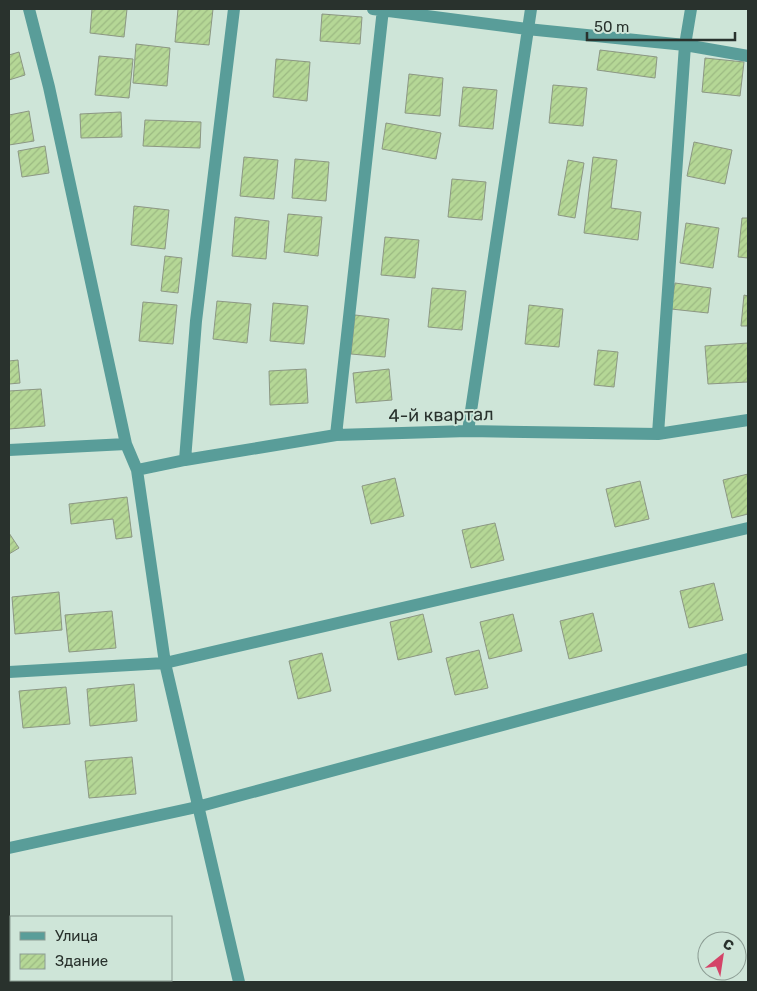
<svg xmlns="http://www.w3.org/2000/svg" width="757" height="991" font-family="Rubik,sans-serif">
  <style>
    .building { fill: url(#building-hatch); stroke: #8c9784 }
    .lines { fill: none; stroke-linecap: round; stroke-linejoin: round }
    .minor { stroke: #599d99; stroke-width: 12 }
    .labels { text-anchor: middle; stroke-width: 4; stroke-linejoin: round; paint-order: stroke }
    .street-label { font-size: 18px; fill: #29322d; stroke: #cee5d8 }
  </style>
  <defs>
    <pattern id="building-hatch" width="6" height="6" patternUnits="userSpaceOnUse" patternTransform="scale(1.25)"><rect width="6" height="6" fill="#b5d796"/><path d="M-1 1l2-2M0 6l6-6M5 7l2-2" fill="none" stroke="#9cb982"/></pattern>
  </defs>
  <rect width="100%" height="100%" fill="#cee5d8"/>
  <!-- building -->
  <path class="building" d="M92,9H127L124,37L90,33Z
    M178,9H213L209,45L175,42Z
    M322,14L362,17L360,44L320,41Z
    M136,44L170,48L167,86L133,83Z
    M600,50L657,57L655,78L597,70Z
    M19,52L25,75L9,80V55Z
    M99,56L133,59L129,98L95,95Z
    M705,58L744,62L740,96L702,92Z
    M276,59L310,62L307,101L273,97Z
    M409,74L443,78L440,116L405,113Z
    M553,85L587,88L583,126L549,123Z
    M463,87L497,90L493,129L459,126Z
    M29,111L34,141L9,145V115Z
    M121,112L122,137L81,138L80,114Z
    M145,120L201,122L200,148L143,146Z
    M386,123L441,133L436,159L382,149Z
    M694,142L732,150L725,184L687,176Z
    M45,146L49,173L22,177L18,151Z
    M244,157L278,160L274,199L240,196Z
    M593,157L617,160L611,208L641,212L638,240L584,233Z
    M295,159L329,162L326,201L292,198Z
    M568,160L584,163L575,218L558,215Z
    M452,179L486,182L482,220L448,217Z
    M134,206L169,210L165,249L131,245Z
    M288,214L322,217L318,256L284,252Z
    M235,217L269,221L266,259L232,256Z
    M742,218H748V258L738,257Z
    M686,223L719,228L713,268L680,263Z
    M385,237L419,240L415,278L381,275Z
    M165,256L182,258L178,293L161,291Z
    M675,283L711,288L708,313L671,309Z
    M432,288L466,291L462,330L428,327Z
    M744,295L748,296V326H741Z
    M217,301L251,304L247,343L213,339Z
    M143,302L177,305L173,344L139,341Z
    M273,303L308,306L304,344L270,341Z
    M529,305L563,309L559,347L525,344Z
    M355,315L389,319L385,357L351,354Z
    M748,343V382L708,384L705,346Z
    M598,350L618,352L614,387L594,385Z
    M18,360L20,383L9,384V361Z
    M306,369L308,403L270,405L269,371Z
    M389,369L392,400L356,403L353,373Z
    M41,389L45,426L9,429V391Z
    M748,474V514L732,518L723,480Z
    M395,478L404,516L371,524L362,486Z
    M640,481L649,519L615,527L606,489Z
    M127,497L132,537L116,539L113,519L71,524L69,504Z
    M495,523L504,560L471,568L462,530Z
    M9,533L19,548L9,554Z
    M714,583L723,620L689,628L680,591Z
    M59,592L62,630L15,634L12,597Z
    M112,611L116,648L69,652L65,615Z
    M593,613L602,651L569,659L560,621Z
    M423,614L432,652L398,660L390,622Z
    M513,614L522,651L489,659L480,622Z
    M479,650L488,688L455,695L446,658Z
    M322,653L331,691L298,699L289,661Z
    M134,684L137,721L90,726L87,689Z
    M66,687L70,724L23,728L19,691Z
    M132,757L136,794L89,798L85,761Z"/>
  <g class="lines">
    <!-- minor -->
    <path class="minor" d="M29,9L49,87L126,444L137,470L165,663L239,982
      M373,9L527,29L685,45L748,56
      M468,431L531,9
      M658,434L685,45L691,9
      M336,435L383,9
      M9,450L126,444
      M185,460L196,321L234,9
      M137,470L185,460L336,435L468,431L658,434L748,420
      M9,672L165,663L748,528
      M9,848L197,807L748,659"/>
  </g>
  <g class="labels">
    <!-- street labels -->
    <g class="street-label">
      <text transform="translate(441 415) rotate(-1)" y="6">4-й квартал</text>
    </g>
  </g>
  <!-- border -->
  <rect width="757" height="991" fill="none" stroke="#29322d" stroke-width="20"/>
  <!-- legend -->
  <rect x="10" y="916" width="162" height="65" fill="#cee5d8" stroke="#8c9d94"/>
  <rect x="20" y="932" width="25" height="8" fill="#599d99" stroke="#8c9d94"/>
  <text x="55" y="941" font-size="15" fill="#29322d">Улица</text>
  <rect x="20" y="954" width="25" height="15" fill="url(#building-hatch)" stroke="#8c9d94"/>
  <text x="55" y="966" font-size="15" fill="#29322d">Здание</text>
  <!-- north arrow -->
  <g transform="translate(722 956) rotate(30)"><circle r="24" fill="#cee5d8" stroke="#8c9d94"/>
  <path d="M0-4L9 19L0 12L-9 19Z" fill="#d44468"/>
  <text y="-8" font-size="14" font-weight="bold" text-anchor="middle" fill="#29322d">С</text>
  </g>
  <!-- scale -->
  <path d="M587 32v8h148v-8" fill="none" stroke="#29322d" stroke-width="2.5"/>
  <text x="594" y="32" font-size="15" fill="#29322d" stroke="#cee5d8" stroke-width="4" paint-order="stroke">50 m</text>
</svg>
